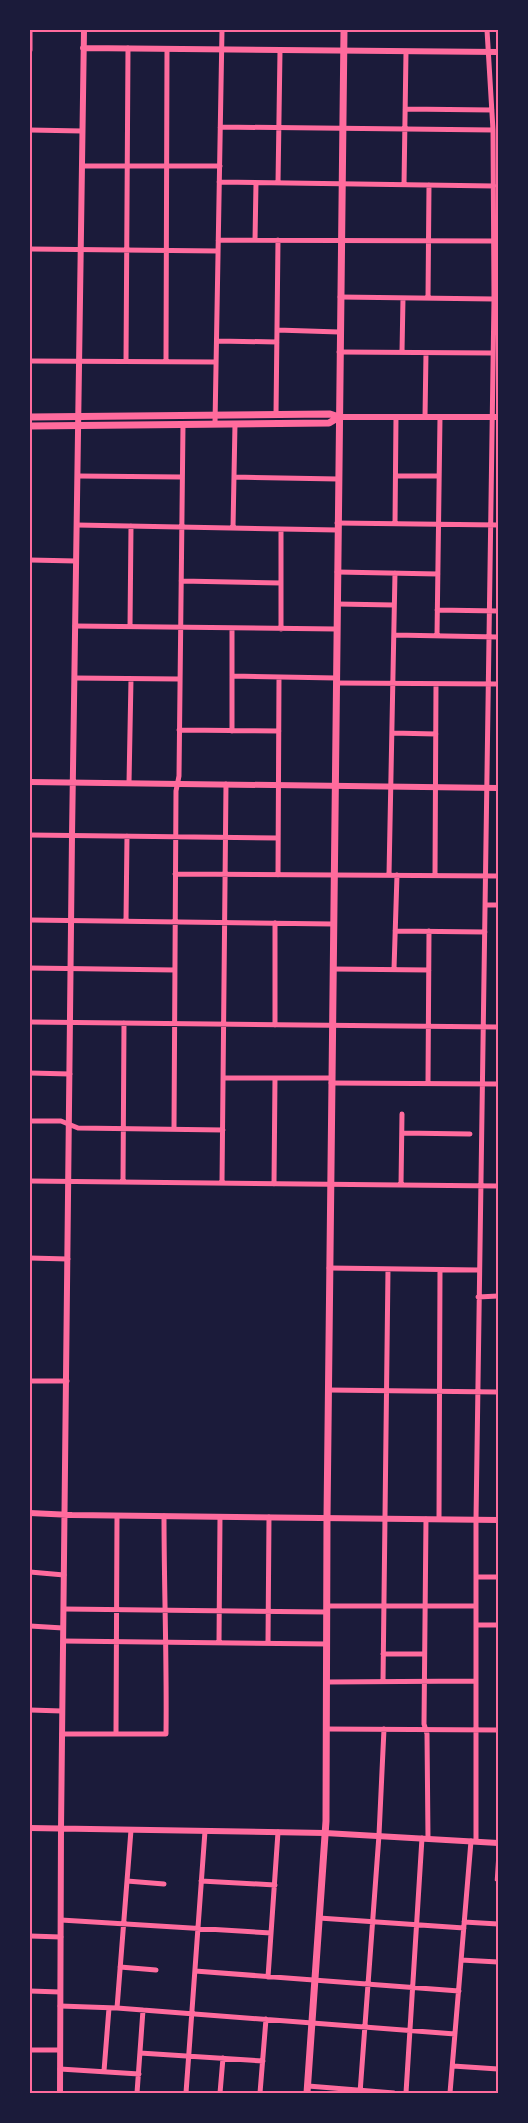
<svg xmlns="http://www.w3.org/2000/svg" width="528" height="2123" font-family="'Work Sans',sans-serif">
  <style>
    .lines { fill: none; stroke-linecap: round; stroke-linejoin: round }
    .service { stroke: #ff6b9d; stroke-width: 2.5 }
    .minor { stroke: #ff6b9d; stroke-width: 5 }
    .tertiary { stroke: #ff6b9d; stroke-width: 6 }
    .secondary { stroke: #ff6b9d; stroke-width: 7 }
    .neatline { fill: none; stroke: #ff6b9d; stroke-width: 2 }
  </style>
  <rect width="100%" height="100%" fill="#1b1b3a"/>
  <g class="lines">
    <!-- service -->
    <path class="service" d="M496,1880L498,1849"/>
    <!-- minor -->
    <path class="minor" d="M30,50V30
      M405,109L492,110
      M220,127L493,130
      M30,130L82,131
      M82,166H220
      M219,182L494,186
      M278,183L280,51
      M404,185L406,52
      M218,240L494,241
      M255,240L256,183
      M30,249L218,251
      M340,297L494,299
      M428,298L429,185
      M277,330L339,332
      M217,341L277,342
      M339,352L493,353
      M402,352L403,298
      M30,361L216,362
      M126,362L128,48
      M166,362L167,49
      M276,415L278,240
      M425,417L426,353
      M215,424L222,30
      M78,476L182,477
      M396,476H439
      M234,477L338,479
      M337,523L498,525
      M395,524L396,417
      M77,525L337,530
      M233,528L235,424
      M30,560L76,561
      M337,572L438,574
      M181,581L281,583
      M337,604L394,605
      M437,610L498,611
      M75,626L336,629
      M130,627L131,526
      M281,629V529
      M394,635L498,637
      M437,636L440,417
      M232,676L336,678
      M75,678L179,679
      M336,683L498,684
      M179,730L279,731
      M232,731V628
      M392,733L436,734
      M129,783L131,679
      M30,835L278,838
      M175,874L498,876
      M278,875L279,677
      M389,875L395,573
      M435,875L436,684
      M485,905H498
      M30,920L333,924
      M126,921L127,836
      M395,931L485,932
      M30,968L175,970
      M333,969L429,970
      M394,969L397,875
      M30,1022L498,1027
      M275,1025V923
      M30,1073L70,1074
      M223,1078H332
      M331,1083L498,1084
      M428,1084L429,931
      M30,1121H61L78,1128L223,1130
      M174,1129L176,791L179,776L183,425
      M402,1133L470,1134
      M30,1181L498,1186
      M123,1182L124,1023
      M222,1183L226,784
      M274,1184L275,1078
      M401,1185L402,1114
      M30,1258L68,1259
      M329,1268L479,1270
      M478,1297L498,1296
      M30,1381H67
      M328,1390L498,1392
      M426,1519L424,1724L427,1734L428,1838
      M439,1519L440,1270
      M30,1572L64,1575
      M476,1577H498
      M327,1606H476
      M64,1609L327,1612
      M476,1625H498
      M30,1626L63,1628
      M63,1641L327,1644
      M219,1643L220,1517
      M268,1643L269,1517
      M383,1654H424
      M327,1682L476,1681
      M383,1682L388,1269
      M30,1710L62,1711
      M326,1729L498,1730
      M62,1734H166C167,1662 164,1589 164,1516
      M116,1734L117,1516
      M476,1841V1519L494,299L493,130L487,30
      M127,1881L164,1884
      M201,1881L275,1885
      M319,1918L464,1928
      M61,1920L271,1933
      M464,1922L498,1924
      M30,1936L61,1937
      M461,1960L498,1962
      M120,1967L156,1970
      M195,1971L459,1991
      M268,1977L278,1832
      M30,1991L60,1992
      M60,2006L117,2008L455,2034
      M117,2008L131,1830
      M30,2050H60
      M140,2053L263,2061
      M453,2066L498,2069
      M60,2069L139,2074
      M104,2071L109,2008
      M308,2086L394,2093
      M137,2093L143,2010
      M186,2093L205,1831
      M220,2093L223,2058
      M260,2093L266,2019
      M360,2093L379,1835L384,1729
      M406,2093L422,1838
      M450,2093L471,1841"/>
    <!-- tertiary -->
    <path class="tertiary" d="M83,48L498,52
      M339,417H498
      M30,782L498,788
      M30,1513L72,1515L498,1520
      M30,1828L325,1833L498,1843
      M60,2093L61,1829L72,836L84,30"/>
    <!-- secondary -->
    <path class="secondary" d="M30,417L330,414L339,417
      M30,426L329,423L339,417
      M307,2093L326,1821L327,1518L344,30"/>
  </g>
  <!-- border -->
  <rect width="528" height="2123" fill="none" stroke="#1b1b3a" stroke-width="62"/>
  <rect x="31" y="31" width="466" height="2061" class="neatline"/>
</svg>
